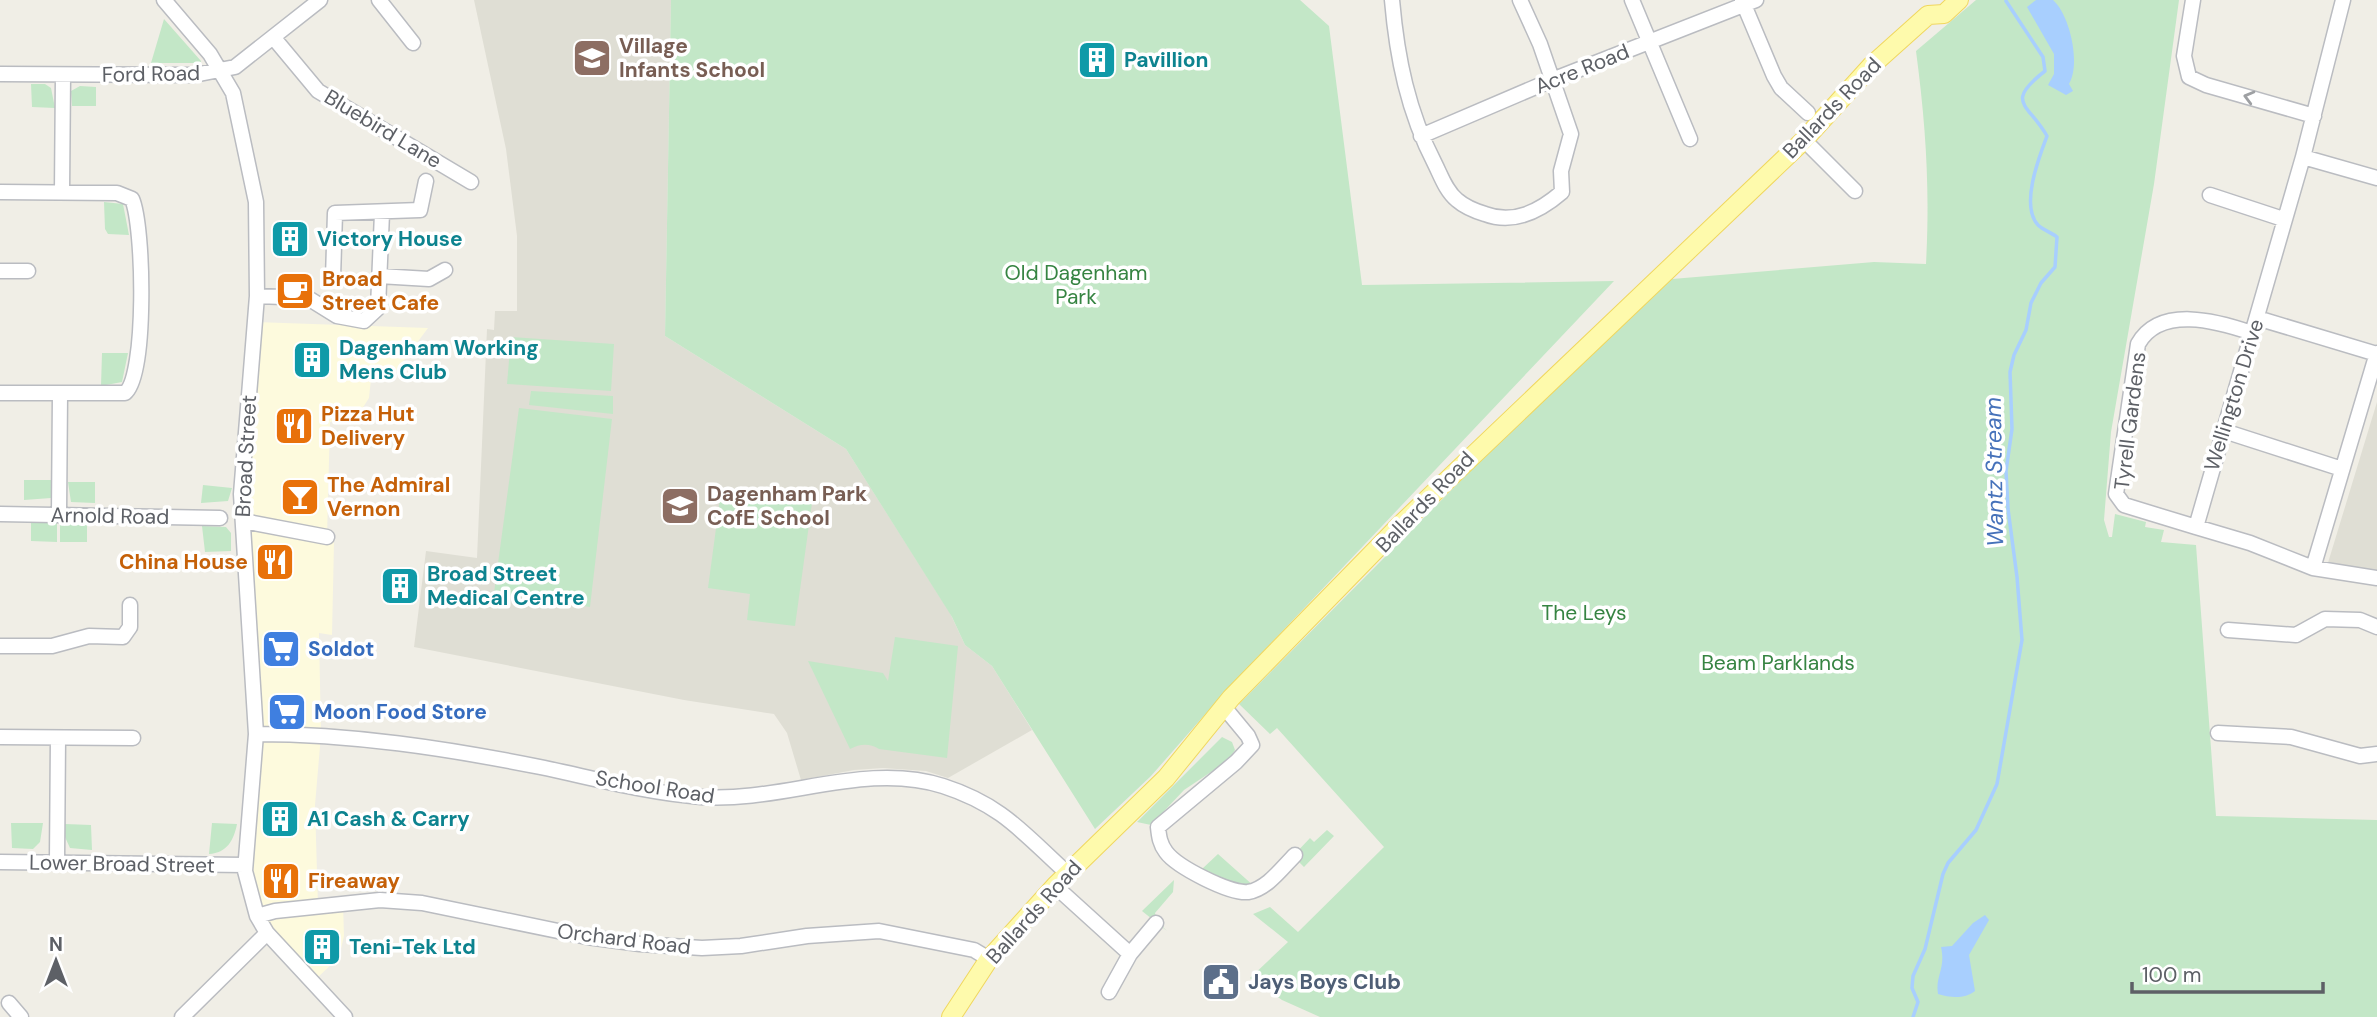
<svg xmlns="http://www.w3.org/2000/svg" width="2377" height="1017" font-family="'DM Sans',sans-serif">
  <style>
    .commercial { fill: #fdfadd }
    .education { fill: #dfded4 }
    .green { fill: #c3e7c7 }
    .water { fill: #a8cffe }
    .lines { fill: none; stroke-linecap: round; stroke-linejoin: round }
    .stream { stroke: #a8cffe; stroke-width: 3.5 }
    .minor-casing { stroke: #babcc1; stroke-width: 17 }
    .major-casing { stroke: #f0d75f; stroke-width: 20 }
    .minor { stroke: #fff; stroke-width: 14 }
    .major { stroke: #fefaac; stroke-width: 18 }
    .oneway { stroke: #9ea0a3 }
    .labels { text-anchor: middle; stroke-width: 7; stroke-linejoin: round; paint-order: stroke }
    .education-label { font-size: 21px; font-weight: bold; fill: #785e54; stroke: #fff; text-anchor: start }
    .culture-label { font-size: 21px; font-weight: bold; fill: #0d838f; stroke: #fff; text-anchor: start }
    .street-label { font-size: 21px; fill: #5d6066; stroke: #fff }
    .park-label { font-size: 21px; fill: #368442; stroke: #fff }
    .food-label { font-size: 21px; font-weight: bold; fill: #c56008; stroke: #fff; text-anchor: start }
    .shop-label { font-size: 21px; font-weight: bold; fill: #366cbe; stroke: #fff; text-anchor: start }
    .service-label { font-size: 21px; font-weight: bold; fill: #4e5e75; stroke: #fff; text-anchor: start }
    .water-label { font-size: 23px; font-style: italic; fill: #4672ba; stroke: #fff }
  </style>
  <rect width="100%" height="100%" fill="#f0eee6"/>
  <!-- commercial -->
  <path class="commercial" d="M255,322L428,328L396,371L372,369L369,398L360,412L350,420L330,422L327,537L334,542L332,635L319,633L321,735L315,805L318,906L343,904L344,936L339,957L313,982L267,933L248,890L253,790L241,494Z"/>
  <!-- education -->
  <path class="education" d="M474,0H671L665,336L846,449L950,613L965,645L992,666L1032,730L948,778L926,771L883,768L854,770L801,780L787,733L774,714L684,700L414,647L426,551L477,558L487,329L494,330L495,311H517V236L506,149Z
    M2377,402V571L2327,566Z"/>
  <!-- green -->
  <path class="green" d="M671,0H1300L1329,26L1362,285L1614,281L1223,694L1151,776L1095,829L992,666L965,645L952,617L846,449L665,336Z
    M1976,0H2179L2154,184L2111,432L2104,520L2109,537H2112L2115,514L2146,522L2145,527L2164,530L2161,542L2196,545L2216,816L2377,820V1017H1320L1282,1000L1250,978L1288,942L1253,914L1270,907L1298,932L1384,847L1277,728L1270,734L1239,704L1660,280L1874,262L1926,264C1930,187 1926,127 1916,51Z
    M164,19L201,61V63H151Z
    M31,84H45L51,88L55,108L32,107Z
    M80,86L96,87V106H72L71,91Z
    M104,202L123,204L129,235L108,234L105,229Z
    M511,337L614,344L611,391L507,384Z
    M102,353H128L122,382L101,386Z
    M531,391L613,396V414L529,405Z
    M519,408L612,419L590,607L494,593Z
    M24,480H51V498L24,500Z
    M68,482H95V503L71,502Z
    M203,485L232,488L228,501L201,503Z
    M721,491L812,503L795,626L747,620L750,594L708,588Z
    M31,523H57V542L31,541Z
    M60,523L87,524V542H60Z
    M202,526L226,527L231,533V551L205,552Z
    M895,637L958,646L947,758L879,749C869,743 860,744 850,749L808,661L883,673L888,681Z
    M1222,737L1232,742L1235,750L1223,768H1217L1184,790L1151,825L1137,822Z
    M11,823H43L40,842L33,849L12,848Z
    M212,823L237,824C234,840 227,853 209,854Z
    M65,824L91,825L92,850L70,848L65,837Z
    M1327,830L1334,836L1304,867L1293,856L1310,838L1314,842Z
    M1218,854L1255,887L1227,883L1202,869Z
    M1174,880L1173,892L1155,913L1157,921L1167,931L1142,911Z"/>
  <!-- water -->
  <path class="water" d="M2036,0H2053C2070,15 2081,64 2069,84L2073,91L2066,95L2048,85L2054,74V54L2027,7Z
    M1985,915L1989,920L1969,955L1975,991C1965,999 1951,998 1938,994C1935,976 1946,969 1941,947L1952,946L1973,923Z"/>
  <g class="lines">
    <!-- stream -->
    <path class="stream" d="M1913,1017L1918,1002L1912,988L1913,976L1925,949L1943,874L1948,863L1976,830L1997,784L2022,640L2017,577L2008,509L2006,471L2012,429L2010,372L2014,355L2026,330L2031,303L2041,283L2055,267L2057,237C2052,233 2043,230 2038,225C2020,206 2039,157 2047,136C2028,103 2004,103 2045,71L2043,57L2006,1"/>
    <!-- minor casing -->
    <g class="minor-casing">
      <path id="minor" d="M164,0L210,54L233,93L256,202L257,296L241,494L256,734L245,871L257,916L267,933L345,1017
        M379,0L413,43
        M1392,0C1397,58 1408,112 1435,164C1441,176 1446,191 1457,200C1465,207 1475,211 1485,214C1514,225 1540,211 1562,192L1561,171L1571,134L1540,44L1520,0
        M1632,0L1690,139
        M1742,0L1774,76L1781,88L1808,113
        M2193,0L2184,56L2189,77L2206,85L2314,116
        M273,37L318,91L471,182
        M0,74L194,75L235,67L320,0
        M1421,136L1552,80L1756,0
        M1804,140L1855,191
        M2303,157L2343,0
        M2377,178L2303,157L2196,527L2250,543L2313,568L2377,578
        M0,192L117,193L132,199C144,226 147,376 125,393H0
        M62,192L63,75
        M2210,195L2283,219
        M0,271H28
        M379,276L429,279L445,270
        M333,278L335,213L420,210L426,181
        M257,296L308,298L337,316L364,321L378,308L382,213
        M2257,318L2377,354
        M2224,431L2342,469
        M0,514L220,518
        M59,514L60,394
        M243,521L327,537
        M2196,527L2124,505L2116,494L2138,344C2160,305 2217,321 2252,333
        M2313,568L2377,353
        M2228,630L2296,635L2325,619L2360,620L2377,627
        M0,646H52L89,636L123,637L130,627V605
        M1224,707L1248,736L1252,745L1236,762L1158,827C1159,837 1160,844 1166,852C1177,867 1230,894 1248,892C1267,889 1282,868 1295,855
        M2218,733L2291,737L2360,756L2377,754
        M256,734C352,734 445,748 540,767C593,778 647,793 701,797C781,803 865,761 943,786C1002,805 1023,833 1067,873
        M0,737L133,738
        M57,861L58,738
        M0,862L245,865
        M1055,886L1130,954
        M257,916L275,911L380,900L422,903L587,937L640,944L702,948L741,946L807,936L879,931L974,950L989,959
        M1109,992L1130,954L1156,923
        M9,1003L21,1017
        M182,1017L267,933"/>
    </g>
    <!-- major casing -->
    <g class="major-casing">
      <path id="major" d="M951,1017L989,959L1055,886L1166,778L1231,698L1398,527L1804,140L1871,66L1928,15L1944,14L1959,0"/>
    </g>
    <!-- minor -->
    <use href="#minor" class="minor"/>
    <!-- major -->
    <use href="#major" class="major"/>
  </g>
  <!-- one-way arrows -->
  <defs><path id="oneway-chevron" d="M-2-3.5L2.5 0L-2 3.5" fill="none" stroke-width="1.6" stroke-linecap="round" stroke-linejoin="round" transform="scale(1.75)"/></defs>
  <use class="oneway" href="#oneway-chevron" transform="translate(2249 97) rotate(-165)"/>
  <!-- icons -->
  <defs>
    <g id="school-square" transform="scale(2.0125)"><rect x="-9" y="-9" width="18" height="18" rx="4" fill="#8d6e63" stroke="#fff"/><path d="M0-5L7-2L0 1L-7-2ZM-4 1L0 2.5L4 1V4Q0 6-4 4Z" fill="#fff"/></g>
    <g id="building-square" transform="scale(2.0125)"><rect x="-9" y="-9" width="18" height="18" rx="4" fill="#0f9aa8" stroke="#fff"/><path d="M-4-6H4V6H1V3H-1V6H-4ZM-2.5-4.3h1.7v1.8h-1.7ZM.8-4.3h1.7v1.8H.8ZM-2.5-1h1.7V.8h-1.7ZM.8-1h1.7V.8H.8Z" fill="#fff"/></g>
    <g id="cafe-square" transform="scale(2.0125)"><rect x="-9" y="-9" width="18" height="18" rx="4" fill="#e8710a" stroke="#fff"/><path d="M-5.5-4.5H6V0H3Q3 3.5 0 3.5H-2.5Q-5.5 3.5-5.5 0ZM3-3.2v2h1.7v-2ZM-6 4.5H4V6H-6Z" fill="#fff"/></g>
    <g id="restaurant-square" transform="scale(2.0125)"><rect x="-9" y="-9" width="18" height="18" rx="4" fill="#e8710a" stroke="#fff"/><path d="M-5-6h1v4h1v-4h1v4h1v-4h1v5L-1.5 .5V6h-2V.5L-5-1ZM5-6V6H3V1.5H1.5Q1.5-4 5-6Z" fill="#fff"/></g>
    <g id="bar-square" transform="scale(2.0125)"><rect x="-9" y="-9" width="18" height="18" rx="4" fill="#e8710a" stroke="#fff"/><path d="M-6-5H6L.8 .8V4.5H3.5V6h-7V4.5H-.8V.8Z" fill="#fff"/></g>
    <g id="supermarket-square" transform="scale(2.0125)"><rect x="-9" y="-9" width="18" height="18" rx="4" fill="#3f7fe0" stroke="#fff"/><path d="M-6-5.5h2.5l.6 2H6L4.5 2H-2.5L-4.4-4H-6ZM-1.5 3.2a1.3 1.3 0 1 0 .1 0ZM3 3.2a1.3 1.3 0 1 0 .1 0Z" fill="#fff"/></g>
    <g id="civic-square" transform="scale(2.0125)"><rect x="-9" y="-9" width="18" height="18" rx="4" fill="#5c6f8a" stroke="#fff"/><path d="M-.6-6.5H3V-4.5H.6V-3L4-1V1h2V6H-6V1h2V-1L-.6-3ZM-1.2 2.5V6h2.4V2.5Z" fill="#fff"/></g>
  </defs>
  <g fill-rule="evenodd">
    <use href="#school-square" x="592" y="58"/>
    <use href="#building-square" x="1097" y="60"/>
    <use href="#building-square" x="290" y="239"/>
    <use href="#cafe-square" x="295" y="291"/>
    <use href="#building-square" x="312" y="360"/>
    <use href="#restaurant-square" x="294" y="426"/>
    <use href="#bar-square" x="300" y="497"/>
    <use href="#school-square" x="680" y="506"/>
    <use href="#restaurant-square" x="275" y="562"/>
    <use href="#building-square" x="400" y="586"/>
    <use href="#supermarket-square" x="281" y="649"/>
    <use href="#supermarket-square" x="287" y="712"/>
    <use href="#building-square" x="280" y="819"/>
    <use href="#restaurant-square" x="281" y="881"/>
    <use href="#building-square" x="322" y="947"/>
    <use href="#civic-square" x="1221" y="982"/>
  </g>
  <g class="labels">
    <!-- education labels -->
    <g class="education-label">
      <text x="619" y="53">Village<tspan x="619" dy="24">Infants School</tspan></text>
      <text x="707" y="501">Dagenham Park<tspan x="707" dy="24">CofE School</tspan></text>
    </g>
    <!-- culture labels -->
    <g class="culture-label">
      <text x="1124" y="67">Pavillion</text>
      <text x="317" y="246">Victory House</text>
      <text x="339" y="355">Dagenham Working<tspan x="339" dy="24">Mens Club</tspan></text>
      <text x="427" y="581">Broad Street<tspan x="427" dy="24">Medical Centre</tspan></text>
      <text x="307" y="826">A1 Cash &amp; Carry</text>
      <text x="349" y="954">Teni-Tek Ltd</text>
    </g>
    <!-- street labels -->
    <g class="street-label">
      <text transform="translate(1582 69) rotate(-22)" y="7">Acre Road</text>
      <text transform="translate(151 74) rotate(-1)" y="7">Ford Road</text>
      <text transform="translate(1832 108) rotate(-46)" y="7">Ballards Road</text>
      <text transform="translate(383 129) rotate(31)" y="7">Bluebird Lane</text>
      <text transform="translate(2234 395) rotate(-73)" y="7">Wellington Drive</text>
      <text transform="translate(2130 421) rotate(-83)" y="7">Tyrell Gardens</text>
      <text transform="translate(246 456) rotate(-87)" y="7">Broad Street</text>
      <text transform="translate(1425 502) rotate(-46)" y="7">Ballards Road</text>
      <text transform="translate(110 516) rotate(1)" y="7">Arnold Road</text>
      <text transform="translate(655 787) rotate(9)" y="7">School Road</text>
      <text transform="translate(122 864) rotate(1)" y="7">Lower Broad Street</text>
      <text transform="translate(1034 912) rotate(-48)" y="7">Ballards Road</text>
      <text transform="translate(624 939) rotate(7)" y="7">Orchard Road</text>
    </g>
    <!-- park labels -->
    <g class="park-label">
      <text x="1076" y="280">Old Dagenham<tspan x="1076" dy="24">Park</tspan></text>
      <text x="1584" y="620">The Leys</text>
      <text x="1778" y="670">Beam Parklands</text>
    </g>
    <!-- food labels -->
    <g class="food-label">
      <text x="322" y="286">Broad<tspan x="322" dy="24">Street Cafe</tspan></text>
      <text x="321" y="421">Pizza Hut<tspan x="321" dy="24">Delivery</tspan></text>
      <text x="327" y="492">The Admiral<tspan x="327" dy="24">Vernon</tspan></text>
      <text x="248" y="569" text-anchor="end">China House</text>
      <text x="308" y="888">Fireaway</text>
    </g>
    <!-- shop labels -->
    <g class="shop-label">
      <text x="308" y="656">Soldot</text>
      <text x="314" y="719">Moon Food Store</text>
    </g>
    <!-- service labels -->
    <g class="service-label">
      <text x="1248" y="989">Jays Boys Club</text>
    </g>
    <!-- water labels -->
    <g class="water-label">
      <text transform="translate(1994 472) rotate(-91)" y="8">Wantz Stream</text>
    </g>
  </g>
  <!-- north arrow -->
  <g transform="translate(56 961)" stroke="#ffffff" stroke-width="5" paint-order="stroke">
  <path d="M0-5L12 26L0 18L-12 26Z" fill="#5d6066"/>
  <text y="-10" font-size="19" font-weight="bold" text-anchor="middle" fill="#5d6066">N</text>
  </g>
  <!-- scale -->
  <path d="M2132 982v10h191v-10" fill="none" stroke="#5d6066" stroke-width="3.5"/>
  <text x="2142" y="982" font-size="21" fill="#5d6066" stroke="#ffffff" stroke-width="5" paint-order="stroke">100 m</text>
</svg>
